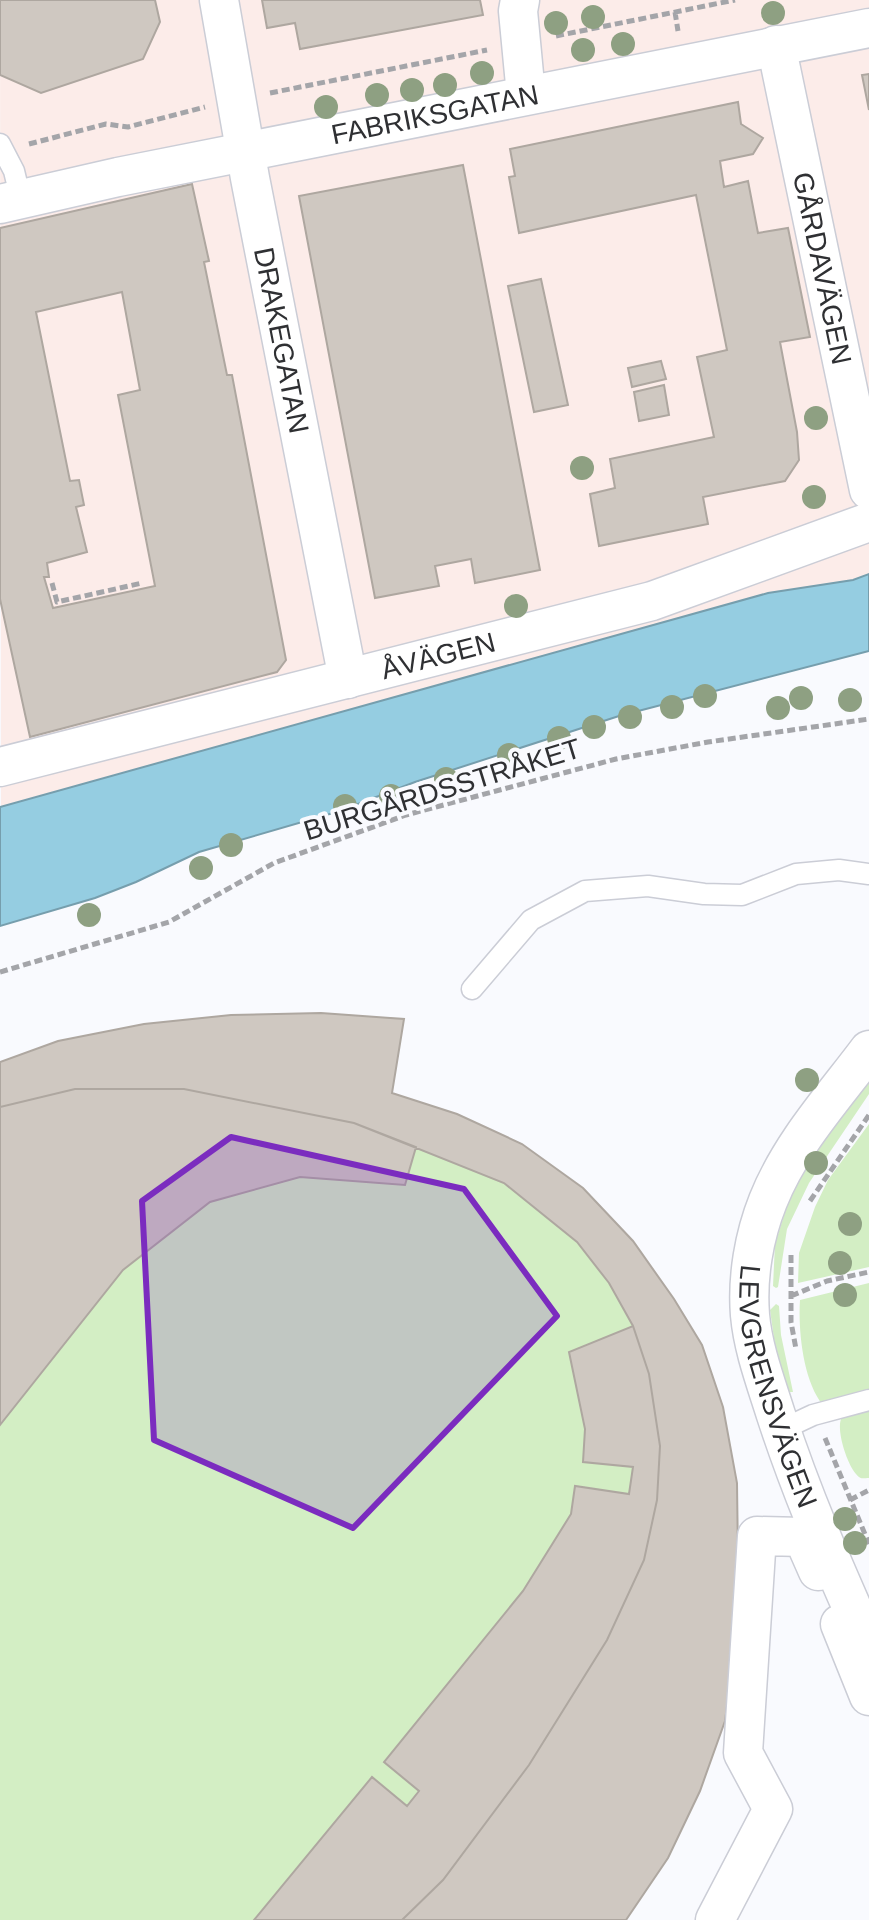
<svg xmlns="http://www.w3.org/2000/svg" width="869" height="1920" font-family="Helvetica,sans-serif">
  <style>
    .commercial { fill: #fcece9 }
    .green { fill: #d3eec4 }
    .water { fill: #95cde1; stroke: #769ead; stroke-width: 2 }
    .building { fill: #cfc8c1; stroke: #aea7a0; stroke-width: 2; fill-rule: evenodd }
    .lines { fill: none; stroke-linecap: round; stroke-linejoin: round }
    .lane-casing { stroke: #cbcdd6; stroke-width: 23 }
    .street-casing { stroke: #cbcdd6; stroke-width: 41 }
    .path { stroke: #a4a5a9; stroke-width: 5; stroke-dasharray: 8 4; stroke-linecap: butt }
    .lane { stroke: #fff; stroke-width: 20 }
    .street { stroke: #fff; stroke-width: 38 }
    .tree { fill: #8ea082 }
    .marked { fill: #7b2cbf; fill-opacity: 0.2; stroke: #7b2cbf; stroke-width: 6; stroke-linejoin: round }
    .labels { text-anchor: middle; stroke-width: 8; stroke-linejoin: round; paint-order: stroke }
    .street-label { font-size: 28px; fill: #2f3033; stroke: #f9fafe }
  </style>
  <rect width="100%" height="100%" fill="#f9fafe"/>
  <!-- commercial -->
  <path class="commercial" d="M0,0H869V574L853,580L768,593L1,806Z"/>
  <!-- green -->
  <path class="green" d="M321,1013L404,1019L392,1093L457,1114L522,1144L583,1188L702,1345L723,1407L737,1483L738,1559L626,1920H0V1062Z
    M869,1074V1094L809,1183L787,1229L778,1287L776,1288L773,1286L775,1244L792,1190Z
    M869,1124V1267L798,1283L799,1253L815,1207L828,1180Z
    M869,1283V1394L823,1405C803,1381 798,1330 800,1300Z
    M776,1304L779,1306L781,1335L793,1392H788L776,1353L770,1310Z
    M869,1409V1478C863,1478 861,1480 856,1474C847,1464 835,1428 842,1417Z"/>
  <!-- water -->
  <path class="water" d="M869,574V651L619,716L415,782L340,811L199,852L136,882L95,898L0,926V807L768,593L853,580Z"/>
  <!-- building -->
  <path class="building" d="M0,0H155L160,22L143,59L41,93L0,75Z
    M262,0H480L483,15L300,49L295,23L267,28Z
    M869,74V110L862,75Z
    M738,102L741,124L763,138L753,154L720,161L724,187L748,181L758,233L788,228L810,337L780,342L797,432L799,460L785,481L703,497L708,524L599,546L590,494L615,488L610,459L714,437L697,357L727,350L696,195L519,233L509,177L515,176L510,149Z
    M463,165L540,570L475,583L471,559L435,566L439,586L375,598L299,196Z
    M192,184L209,261L204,262L227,375H232L286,660L277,672L30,737L0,599V228ZM122,292L140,390L118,395L155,586L53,608L44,577H49L47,563L87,552L76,507L84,505L79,480L70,481L36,312Z
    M541,279L568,405L534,412L508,286Z
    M661,361L666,379L632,387L628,368Z
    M664,385L669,415L639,421L634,392Z
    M321,1013L404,1019L392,1093L457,1114L522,1144L583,1188L633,1241L674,1299L702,1345L723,1407L737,1483L738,1559L735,1647L725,1721L700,1791L668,1858L626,1920H402L443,1880L529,1765L607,1640L644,1560L657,1500L660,1446L649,1374L633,1326L609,1283L577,1242L504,1183L354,1123L184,1089H75L0,1107V1062L58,1041L144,1024L231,1015Z
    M75,1089H184L354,1123L416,1147L405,1185L300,1177L210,1202L123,1270L0,1425V1107Z
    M633,1326L649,1374L660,1446L657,1500L644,1560L607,1640L529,1765L443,1880L402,1920H254L372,1777L407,1806L419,1791L384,1762L523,1591L571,1514L575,1486L629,1494L633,1467L583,1462L585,1429L569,1352Z"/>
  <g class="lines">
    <!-- lane casing -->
    <g class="lane-casing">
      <path id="lane" d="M0,144L14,171L21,200
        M472,989L531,920L585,891L648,886L704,894L742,895L796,874L839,870L869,874
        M781,1430L813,1415L869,1400"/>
    </g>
    <!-- street casing -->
    <g class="street-casing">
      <g id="street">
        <path id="s1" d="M219,0L250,178L348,679"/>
        <path d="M520,0L518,11L526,95"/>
        <path id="s2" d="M776,45L869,490"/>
        <path id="s3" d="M0,204L118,177L869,28"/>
        <path id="s4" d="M0,767L652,601L869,522"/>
        <path id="s5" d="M869,1050C833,1098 790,1145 768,1201C754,1236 747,1277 750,1315C753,1349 766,1383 776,1415C802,1495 835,1570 869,1646"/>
        <path d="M840,1624L869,1696"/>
        <path d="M715,1920L773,1809L743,1753L757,1536L803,1537L818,1571"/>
      </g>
    </g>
    <!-- path -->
    <path class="path" d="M675,12L678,31
      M556,36L735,0
      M270,93L487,50
      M29,144L106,124L128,127L205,107
      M52,583L57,602L142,583
      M0,972L169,922L274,863L406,815L616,759L708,742L869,719
      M810,1201L869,1115
      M791,1255V1322L796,1349
      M791,1296L827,1281L869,1272
      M825,1438L869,1544
      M850,1500L869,1490"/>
    <!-- lane -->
    <use href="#lane" class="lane"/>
    <!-- street -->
    <use href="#street" class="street"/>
  </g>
  <!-- trees -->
  <g class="tree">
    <circle cx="773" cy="13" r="12"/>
    <circle cx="593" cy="17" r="12"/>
    <circle cx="556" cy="23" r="12"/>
    <circle cx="623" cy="44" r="12"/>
    <circle cx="583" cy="50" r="12"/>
    <circle cx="482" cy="73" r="12"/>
    <circle cx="445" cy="85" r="12"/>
    <circle cx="412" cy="90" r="12"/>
    <circle cx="377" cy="95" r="12"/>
    <circle cx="326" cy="107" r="12"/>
    <circle cx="816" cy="418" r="12"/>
    <circle cx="582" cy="468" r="12"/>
    <circle cx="814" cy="497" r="12"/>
    <circle cx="516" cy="606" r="12"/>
    <circle cx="705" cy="696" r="12"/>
    <circle cx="801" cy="698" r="12"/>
    <circle cx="850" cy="700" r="12"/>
    <circle cx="672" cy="707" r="12"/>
    <circle cx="778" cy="708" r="12"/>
    <circle cx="630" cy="717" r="12"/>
    <circle cx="594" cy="727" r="12"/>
    <circle cx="559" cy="738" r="12"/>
    <circle cx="509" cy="755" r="12"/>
    <circle cx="446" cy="779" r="12"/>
    <circle cx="391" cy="796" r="12"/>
    <circle cx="345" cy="806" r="12"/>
    <circle cx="231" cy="845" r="12"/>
    <circle cx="201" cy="868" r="12"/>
    <circle cx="89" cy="915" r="12"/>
    <circle cx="807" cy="1080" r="12"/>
    <circle cx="816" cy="1163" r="12"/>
    <circle cx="850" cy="1224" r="12"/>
    <circle cx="840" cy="1263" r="12"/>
    <circle cx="845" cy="1295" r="12"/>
    <circle cx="845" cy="1519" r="12"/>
    <circle cx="855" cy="1543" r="12"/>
  </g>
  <!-- marked area -->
  <path class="marked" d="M231,1137L464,1189L557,1316L353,1528L154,1440L142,1201Z"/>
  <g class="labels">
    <!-- street labels -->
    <g class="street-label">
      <text dy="10" stroke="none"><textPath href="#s3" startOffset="444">FABRIKSGATAN</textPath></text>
      <text dy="10" stroke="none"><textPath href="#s2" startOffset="228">GÅRDAVÄGEN</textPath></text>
      <text dy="10" stroke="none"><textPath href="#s1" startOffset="346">DRAKEGATAN</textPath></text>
      <text dy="10" stroke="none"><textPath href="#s4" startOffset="452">ÅVÄGEN</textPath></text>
      <text transform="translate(442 789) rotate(-17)" y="10">BURGÅRDSSTRÅKET</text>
      <text dy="10" stroke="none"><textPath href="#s5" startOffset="374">LEVGRENSVÄGEN</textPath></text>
    </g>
  </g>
</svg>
